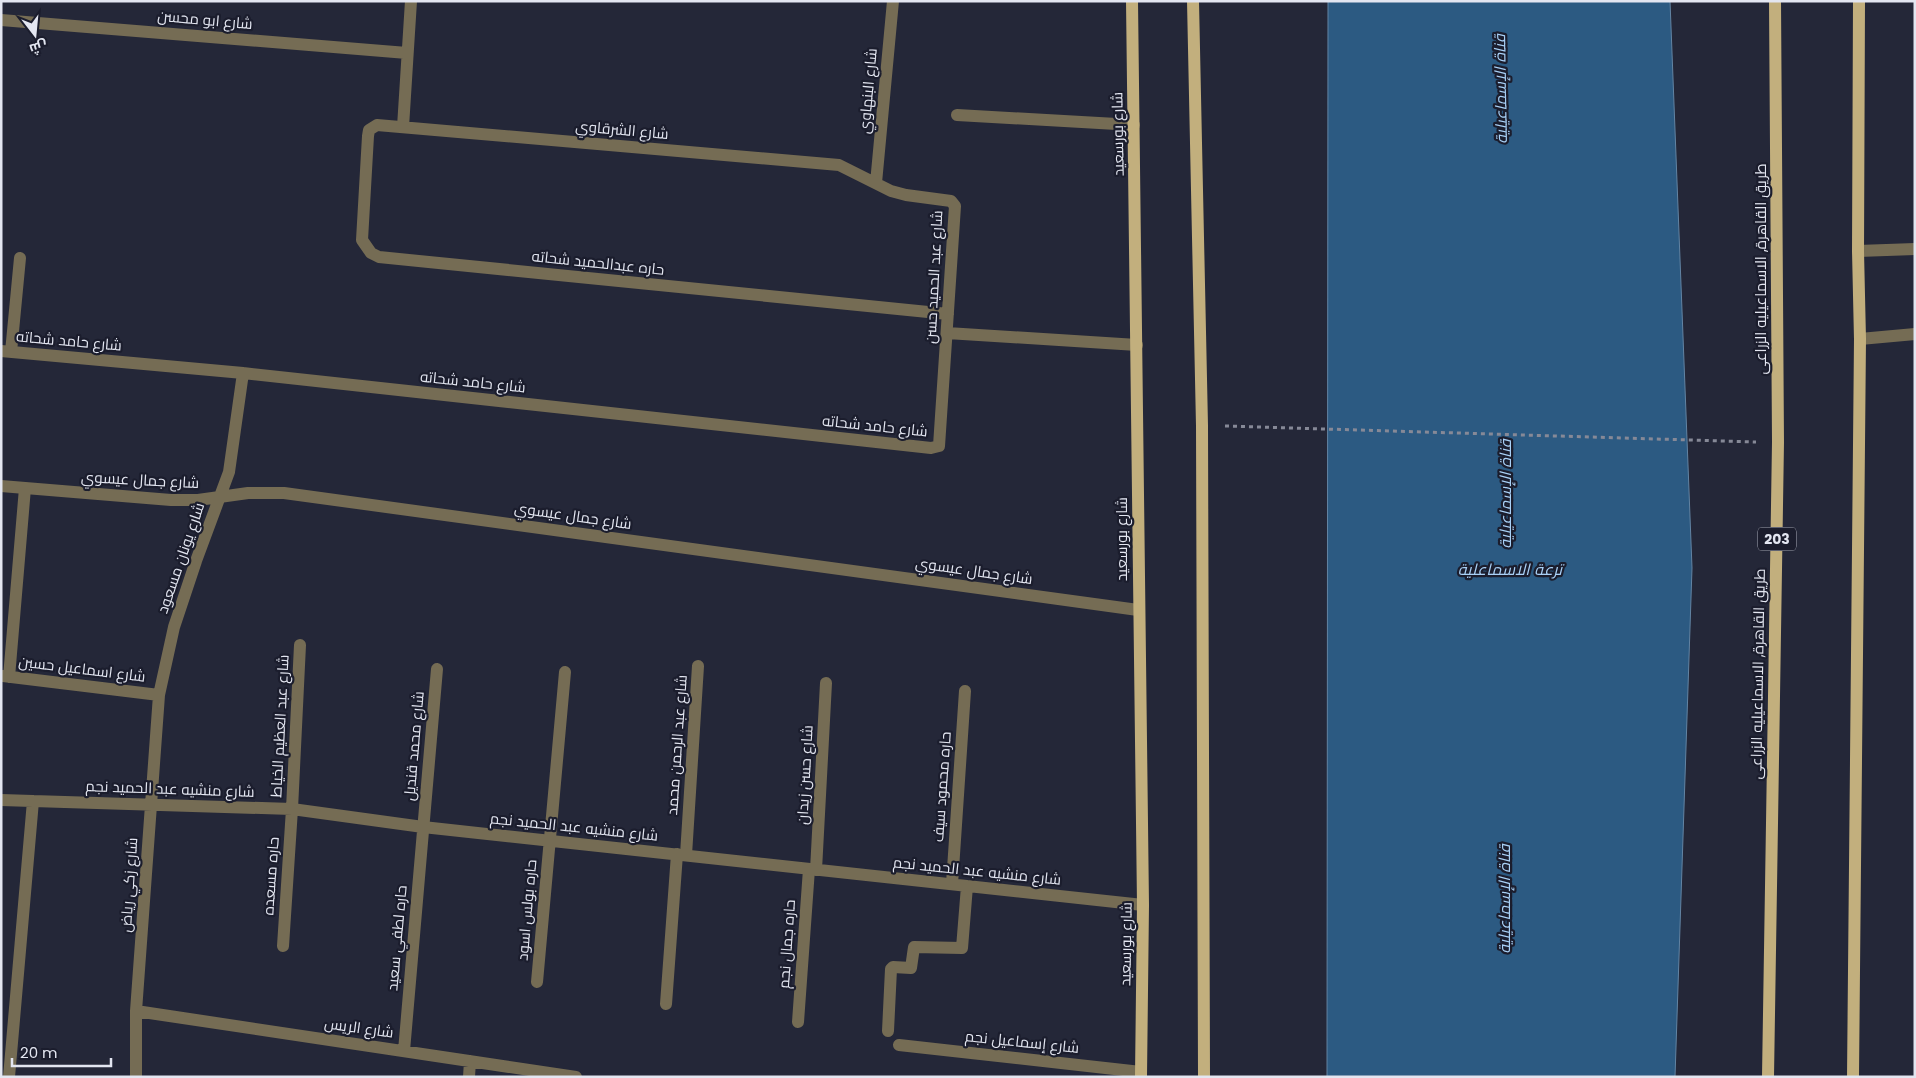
<svg xmlns="http://www.w3.org/2000/svg" width="1916" height="1078" font-family="Poppins,Cairo,sans-serif">
  <style>
    .water { fill: #2c5a82; stroke: #6384a3 }
    .lines { fill: none; stroke-linecap: round; stroke-linejoin: round }
    .path { stroke: #868997; stroke-width: 3; stroke-dasharray: 4 4; stroke-linecap: butt }
    .minor { stroke: #756c54; stroke-width: 12 }
    .major { stroke: #c2af7d; stroke-width: 12 }
    .labels { text-anchor: middle; stroke-width: 4.5; stroke-linejoin: round; paint-order: stroke }
    .shield { fill: #1b1d2d; stroke: #a7aab6; stroke-width: 1 }
    .shield-label { font-size: 14px; font-weight: bold; fill: #e3e6f1 }
    .street-label { font-size: 15px; fill: #e3e6f1; stroke: #1b1d2d }
    .water-label { font-size: 16px; font-style: italic; fill: #a9d1f7; stroke: #1b1d2d }
  </style>
  <rect width="100%" height="100%" fill="#242738"/>
  <!-- water -->
  <path class="water" d="M1328,1H1670L1692,568L1675,1077H1327Z"/>
  <g class="lines">
    <!-- path -->
    <path class="path" d="M1225,426L1756,442"/>
    <!-- minor -->
    <path class="minor" d="M1,20L407,53
      M957,115L1134,125
      M403,127L411,1
      M876,183L893,1
      M1858,251L1915,249
      M947,333L1137,345
      M1860,339L1915,334
      M1,351L243,373L931,448L939,446L955,206L951,201L906,195L891,191L839,165L377,125L369,130L368,136L362,240L371,253L379,257L948,314
      M11,352L20,258
      M1,486L171,500H198L248,493H284L1138,610
      M3,676L159,695
      M9,677L25,488
      M1,800L292,809L423,827L1143,905
      M686,855L698,666
      M816,870L826,683
      M952,884L965,691
      M283,946L292,809L300,645
      M537,982L565,672
      M666,1004L677,854
      M136,1011L576,1077
      M798,1022L809,869
      M888,1031L891,969L893,967L911,968L914,947L962,948L967,886
      M899,1045L1141,1072
      M404,1051L437,669
      M9,1077L33,801
      M136,1077V1011L159,695L174,627L196,561L229,472L243,373
      M469,1077L470,1061"/>
    <!-- major -->
    <path class="major" d="M1132,1L1143,905L1141,1077
      M1193,1L1202,426L1204,1077
      M1768,1077L1778,442L1775,1
      M1853,1077L1860,339L1858,251L1859,1"/>
  </g>
  <g class="labels">
    <!-- shield labels -->
    <rect class="shield" x="1758" y="527.5" width="38" height="23" rx="4"/>
    <g class="shield-label">
      <text x="1777" y="544">203</text>
    </g>
    <!-- street labels -->
    <g class="street-label">
      <text transform="translate(205 20) rotate(5)" y="5">شارع ابو محسن</text>
      <text transform="translate(868 91) rotate(-85)" y="5">شارع البنهاوي</text>
      <text transform="translate(622 130) rotate(5)" y="5">شارع الشرقاوي</text>
      <text transform="translate(1118 134) rotate(-91)" y="5">شارع بورسعيد</text>
      <text transform="translate(598 263) rotate(6)" y="5">حاره عبدالحميد شحاته</text>
      <text transform="translate(1761 269) rotate(-90)" y="5">طريق القاهرة, الاسماعيليه الزراعى</text>
      <text transform="translate(934 277) rotate(-87)" y="5">شارع عبد الحميد حسن</text>
      <text transform="translate(69 341) rotate(5)" y="5">شارع حامد شحاته</text>
      <text transform="translate(473 382) rotate(6)" y="5">شارع حامد شحاته</text>
      <text transform="translate(875 426) rotate(6)" y="5">شارع حامد شحاته</text>
      <text transform="translate(140 480) rotate(3)" y="5">شارع جمال عيسوي</text>
      <text transform="translate(573 516) rotate(8)" y="5">شارع جمال عيسوي</text>
      <text transform="translate(1122 539) rotate(-90)" y="5">شارع بورسعيد</text>
      <text transform="translate(181 558) rotate(-71)" y="5">شارع يونان مسعود</text>
      <text transform="translate(974 571) rotate(8)" y="5">شارع جمال عيسوي</text>
      <text transform="translate(82 669) rotate(7)" y="5">شارع اسماعيل حسين</text>
      <text transform="translate(1758 674) rotate(-89)" y="5">طريق القاهرة, الاسماعيليه الزراعى</text>
      <text transform="translate(280 726) rotate(-87)" y="5">شارع عبد العظيم الخياط</text>
      <text transform="translate(677 745) rotate(-86)" y="5">شارع عبد الرحمن محمد</text>
      <text transform="translate(414 746) rotate(-85)" y="5">شارع محمد قنديل</text>
      <text transform="translate(805 775) rotate(-87)" y="5">شارع حسن زيدان</text>
      <text transform="translate(942 787) rotate(-86)" y="5">حاره محمود سيف</text>
      <text transform="translate(170 789) rotate(2)" y="5">شارع منشيه عبد الحميد نجم</text>
      <text transform="translate(574 827) rotate(6)" y="5">شارع منشيه عبد الحميد نجم</text>
      <text transform="translate(977 871) rotate(6)" y="5">شارع منشيه عبد الحميد نجم</text>
      <text transform="translate(271 876) rotate(-86)" y="5">حاره مسعده</text>
      <text transform="translate(129 885) rotate(-86)" y="5">شارع زكي رياض</text>
      <text transform="translate(527 910) rotate(-85)" y="5">حاره بولس اسود</text>
      <text transform="translate(397 938) rotate(-85)" y="5">حاره لطفي سعيد</text>
      <text transform="translate(787 944) rotate(-86)" y="5">حاره جمال نجم</text>
      <text transform="translate(1126 944) rotate(-89)" y="5">شارع بورسعيد</text>
      <text transform="translate(359 1028) rotate(8)" y="5">شارع الريس</text>
      <text transform="translate(1022 1042) rotate(6)" y="5">شارع إسماعيل نجم</text>
    </g>
    <!-- water labels -->
    <g class="water-label">
      <text transform="translate(1500 89) rotate(-91)" y="6">قناة الإسماعيلية</text>
      <text transform="translate(1505 494) rotate(-90)" y="6">قناة الإسماعيلية</text>
      <text x="1510" y="575">ترعة الاسماعلية</text>
      <text transform="translate(1504 899) rotate(-90)" y="6">قناة الإسماعيلية</text>
    </g>
  </g>
  <!-- border -->
  <rect width="1916" height="1078" fill="none" stroke="#e3e6f1" stroke-width="5"/>
  <!-- north arrow -->
  <g transform="translate(35 35) rotate(164)" stroke="#1b1d2d" stroke-width="4" paint-order="stroke">
  <path d="M0-4L9 19L0 12L-9 19Z" fill="#e3e6f1"/>
  <text y="-8" font-size="14" font-weight="bold" text-anchor="middle" fill="#e3e6f1">ش</text>
  </g>
  <!-- scale -->
  <path d="M12 1058v8h99v-8" fill="none" stroke="#e3e6f1" stroke-width="2.5"/>
  <text x="20" y="1058" font-size="15" fill="#e3e6f1" stroke="#1b1d2d" stroke-width="4" paint-order="stroke">20 m</text>
</svg>
